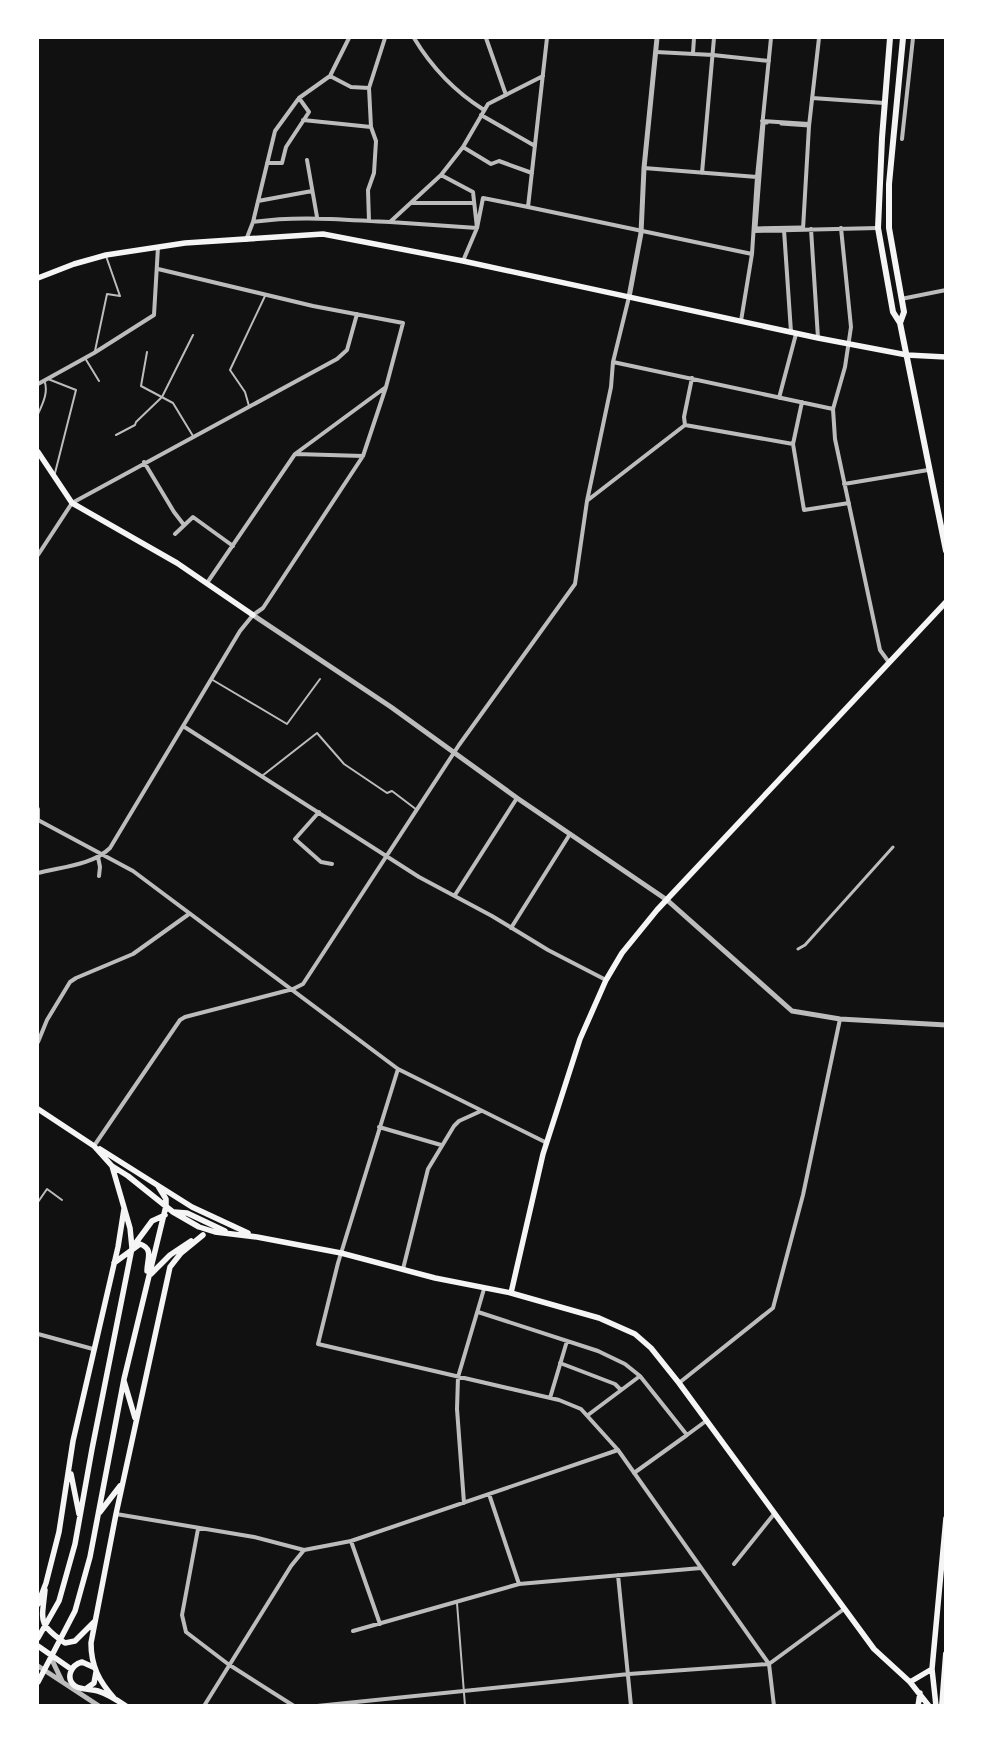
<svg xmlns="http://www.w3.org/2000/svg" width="983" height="1743" font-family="Roboto,sans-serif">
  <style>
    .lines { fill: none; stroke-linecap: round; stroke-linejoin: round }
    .service { stroke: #bcbcbc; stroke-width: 2 }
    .pedestrian { stroke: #bcbcbc; stroke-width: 3 }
    .minor { stroke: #bcbcbc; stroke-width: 4 }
    .tertiary { stroke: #bcbcbc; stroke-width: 5 }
    .secondary { stroke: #f5f5f5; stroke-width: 5.5 }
    .primary { stroke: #f5f5f5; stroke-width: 6 }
  </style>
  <rect width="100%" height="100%" fill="#111"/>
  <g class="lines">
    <!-- service -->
    <path class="service" d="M95,351L107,294L120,296L106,256
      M147,352L141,386L173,403L193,436
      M85,358L99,381
      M48,379L76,390L55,473
      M249,406L245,392L230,370L265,296
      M38,414C43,403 49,391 44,380
      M116,435L135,425L136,422L162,397L193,335
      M211,679L287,724L320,679
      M262,776L317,733L344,764L387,793L392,791L417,810
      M38,1202L47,1189L62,1200
      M457,1603L465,1706"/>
    <!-- pedestrian -->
    <path class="pedestrian" d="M767,123H764L756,228L802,227
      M781,124L809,126
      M798,949L805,945L893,847"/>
    <!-- minor -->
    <path class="minor" d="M414,38C432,68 454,91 484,110
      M486,38L506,95
      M656,52L713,55L769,61
      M693,53L694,38
      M330,76L351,87L369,88
      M812,98L884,103
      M481,115L535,146
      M303,120L371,127
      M762,121L809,124
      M902,139L913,38
      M463,147L491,164L499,161L532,173
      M307,160L317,217
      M267,163H282L286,147L309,112L299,98
      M644,168L757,177
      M702,173L714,38
      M258,201L312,191
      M412,203H473
      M528,207L752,254
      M369,221L368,190L374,173L376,141L371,127L369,88L385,38
      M253,222L275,131L299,98L330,76L349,38
      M390,222L477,228L473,192L441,175
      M841,228L851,327L845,367L833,409L835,439L880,650L888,661
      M803,229L809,126L819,38
      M811,229L818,338
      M784,230L791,332
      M754,231L878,228
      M246,240L253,222C300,215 344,220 390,222L441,175L463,147L488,104L543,76
      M463,261L477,228L483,198L528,207L547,38
      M901,299L946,290
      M741,321L752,254L757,177L771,38
      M613,362L833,409
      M38,384L94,353L154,315L158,247
      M779,398L796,334
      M685,425L684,417L692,378
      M793,444L802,402
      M296,454L363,456
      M144,462L174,512L184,525
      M844,484L928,470
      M588,500L685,425L793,444L804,510L849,503
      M175,534L193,517L233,546
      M38,555L72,503L337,359L347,350L357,314
      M207,583L295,454L386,387
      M183,726L419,877L492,916L548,950L606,980
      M38,809V819
      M319,812L295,839L321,862L332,864
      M38,820L133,871L398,1069L547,1143
      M98,857L100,867L99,876
      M38,873C61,867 93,865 110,848L240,631L253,615L263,608L363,456L386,387L403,323L313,306L158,269
      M455,895L517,798
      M511,928L570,834
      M38,1042L47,1020L70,982L76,978L133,954L189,914
      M398,1069L338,1263L318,1344L559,1400L581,1409L618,1450L769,1664L774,1706
      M379,1127L441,1145
      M94,1146L180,1020L185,1017L293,989L303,984L459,745L575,584L587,501L611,387L613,362L629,297
      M403,1269L428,1169L454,1126L459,1121L481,1111
      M478,1312L598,1351L625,1364L640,1376L687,1435L634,1473
      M38,1334L93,1349
      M560,1363L615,1384L621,1390
      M679,1383L773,1308L803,1195L840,1019
      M550,1398L567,1341
      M588,1415L640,1376
      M687,1435L706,1421
      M489,1494L519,1584
      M464,1503L457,1409L458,1377L484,1289
      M116,1514L254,1537L304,1550
      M198,1529L182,1615L186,1632L228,1664L294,1706
      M351,1541L380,1624
      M734,1564L774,1514
      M618,1575L631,1706
      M353,1631L519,1584L701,1568
      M204,1706L291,1566L304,1550L351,1541L618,1450
      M317,1706L629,1674L769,1664L844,1609"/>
    <!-- tertiary -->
    <path class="tertiary" d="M629,297L641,233L644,168L657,38
      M253,615L391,707L517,798L667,900L792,1011L840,1019L946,1025
      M51,1658L62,1681
      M38,1666L99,1706"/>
    <!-- secondary -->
    <path class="secondary" d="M38,278L74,264L106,255L185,243L323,234L463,261L818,338L907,355L946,357
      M38,452L72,503L177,563L253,615
      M38,1109L94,1146L112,1166L128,1176L173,1212L199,1227L215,1232L257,1237L341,1253L435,1278L511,1293L599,1318L635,1334L651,1348L679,1383L874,1649L910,1682L929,1706
      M100,1149L192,1207L248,1233
      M174,1212L187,1213L225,1231
      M132,1248L152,1221L165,1215
      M114,1263L140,1244C154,1249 147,1259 147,1271
      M151,1274L170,1255L191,1241
      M511,1293L543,1154L580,1039L606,980L622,953L657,910L946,602
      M124,1381L135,1418
      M71,1474L79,1514
      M100,1512L120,1486
      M45,1590C42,1621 37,1624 65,1643L75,1641L94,1622
      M38,1604L46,1583L59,1532L73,1441L118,1247L124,1209
      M38,1638L59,1601L75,1544L92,1449L132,1248L130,1228L112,1166
      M38,1646L71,1669
      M93,1667L82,1662C71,1665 65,1678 75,1686C81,1690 91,1689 98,1691C108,1694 117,1700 126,1706
      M38,1682L75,1611L90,1557L124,1379L166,1206V1199L158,1186
      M910,1682L932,1669
      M87,1688L94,1683L96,1672
      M114,1698C99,1681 91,1666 91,1643L116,1514L170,1267L181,1253L203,1235
      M918,1706L920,1693
      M936,1706L932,1669L946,1518"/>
    <!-- primary -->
    <path class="primary" d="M890,38L882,138L878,228L893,312L900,323L946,551
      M900,323L904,312L889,228V184L903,38
      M942,1706L946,1654"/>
  </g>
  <!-- border -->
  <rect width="983" height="1743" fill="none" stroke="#ffffff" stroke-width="78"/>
</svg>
